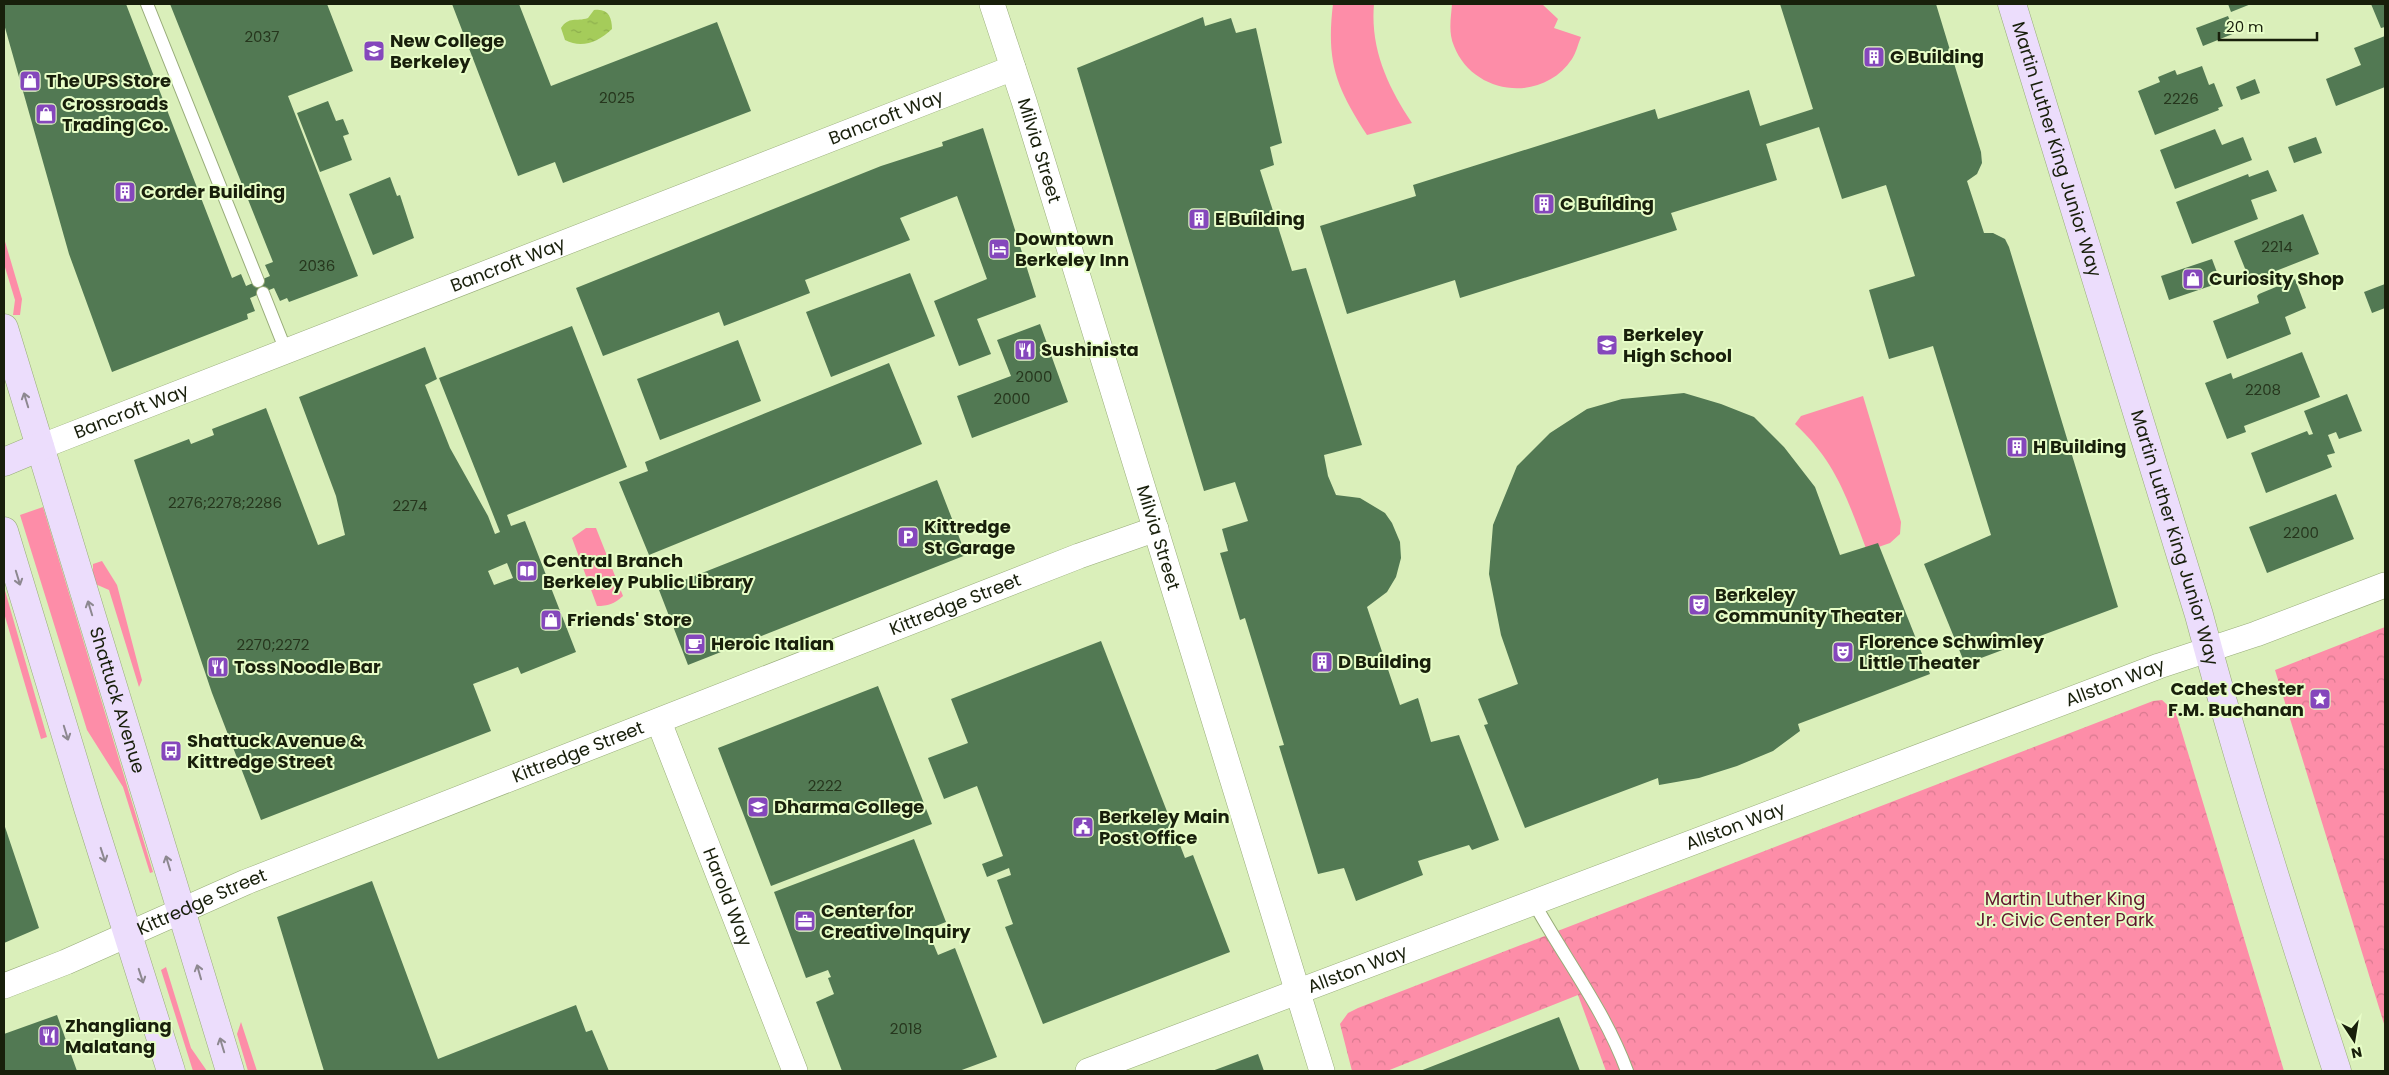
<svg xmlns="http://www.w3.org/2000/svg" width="2389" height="1075" font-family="Poppins,sans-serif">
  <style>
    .grass { fill: #fd8da8 }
    .forest { fill: url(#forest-crowns) }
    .water { fill: url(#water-ripples) }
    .building { fill: #527953; fill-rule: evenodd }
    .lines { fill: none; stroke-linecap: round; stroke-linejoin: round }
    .lane-casing { stroke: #98ac79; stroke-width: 14 }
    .street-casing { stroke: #98ac79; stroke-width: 26 }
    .secondary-casing { stroke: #98ac79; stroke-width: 29 }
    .lane { stroke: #fff; stroke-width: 12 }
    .street { stroke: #fff; stroke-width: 25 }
    .secondary { stroke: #ecddfc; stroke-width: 28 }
    .oneway { stroke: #8d8890 }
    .labels { text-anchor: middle; stroke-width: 4; stroke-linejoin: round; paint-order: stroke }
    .number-label { font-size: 15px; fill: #26361d }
    .poi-label { font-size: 18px; font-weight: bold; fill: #181f0b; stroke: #e7fdc7; text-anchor: start }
    .street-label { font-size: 18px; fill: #181f0b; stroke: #e7fdc7 }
    .park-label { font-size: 18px; fill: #5f152e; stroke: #e7fdc7 }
  </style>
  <defs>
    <pattern id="forest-crowns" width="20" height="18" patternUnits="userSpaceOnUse" patternTransform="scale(1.25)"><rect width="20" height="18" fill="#fd8da8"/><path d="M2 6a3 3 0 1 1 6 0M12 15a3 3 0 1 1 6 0" fill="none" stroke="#d8798f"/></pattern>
    <pattern id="water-ripples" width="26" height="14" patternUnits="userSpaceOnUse" patternTransform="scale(1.25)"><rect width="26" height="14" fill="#a5cc5a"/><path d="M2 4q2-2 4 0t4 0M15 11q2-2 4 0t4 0" fill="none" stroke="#8daf4d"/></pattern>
  </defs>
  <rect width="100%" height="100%" fill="#daefba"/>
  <!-- grass -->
  <path class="grass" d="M1333,4H1374C1370,49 1388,87 1412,123L1367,135C1336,87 1326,62 1333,4Z
    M1452,4H1542L1558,19L1554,28L1581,37C1578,44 1576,53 1572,59C1542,104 1473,95 1454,46C1448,32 1451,18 1452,4Z
    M4,238L22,299L20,315H13L15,300L4,264Z
    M1863,396L1901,522L1900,534L1890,543L1867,551C1847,499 1837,463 1795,424L1801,416Z
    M43,507L153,872L150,873L123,787L87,730L20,515Z
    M586,528H596L623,596C614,604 608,606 597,606L572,538Z
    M102,561L117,585L142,680L139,687L109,590L93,583V564Z
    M4,587L47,737L41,739L4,613Z
    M166,967L191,1048L207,1071H193L161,970Z
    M241,1022L257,1071H248L237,1034Z"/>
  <!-- forest -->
  <path class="forest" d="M2385,627V1027L2275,670Z
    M2162,700L2176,713L2284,1071H1606L1578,995L1387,1071H1352L1340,1024L1348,1013L1358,1008L2153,701Z"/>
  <!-- water -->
  <path class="water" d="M594,10C608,8 612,17 612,29C598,42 582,49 565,40L561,28C569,16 576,22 588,18Z"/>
  <!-- building -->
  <path class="building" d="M4,4H126L232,278L241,274L246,286L270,276L265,265L273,262L170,4H327L353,71L288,96L358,276L289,302L287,298L280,301L274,288L250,298L255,311L247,314L248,319L112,372L69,254L4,24Z
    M452,4H519L551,86L717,22L751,111L563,183L555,162L518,176Z
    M1780,4H1936L1981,152L1982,163L1977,174L1967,181L1984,233H1993L2005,239L2009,247L2118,607L1965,664L1924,564L1991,535L1933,346L1889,359L1869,290L1915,276L1886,185L1842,199L1819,127L1766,144L1777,180L1671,213L1677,230L1460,298L1455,280L1347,314L1320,226L1416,196L1413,185L1655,109L1658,119L1749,90L1760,126L1813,109Z
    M2228,4H2251L2231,12Z
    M2371,4H2385V27L2381,28Z
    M2228,16L2235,33L2203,46L2196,28Z
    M1203,17L1205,26L1231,18L1236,33L1256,28L1282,143L1270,147L1274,165L1260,170L1292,271L1306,268L1362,445L1324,455L1328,476L1336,495L1360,498L1385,513L1392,523L1400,542L1401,558L1396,577L1387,592L1367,607L1400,705L1418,698L1431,742L1459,735L1499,840L1472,850L1469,845L1418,861L1423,875L1356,901L1344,868L1318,874L1279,746L1284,745L1245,618L1240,620L1220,553L1228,551L1222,529L1248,521L1235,482L1204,491L1077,68Z
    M2385,36V87L2336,106L2326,79L2361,65L2354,48Z
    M2202,66L2209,85L2214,83L2223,106L2218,108L2219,110L2155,135L2138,91L2160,82L2158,77L2175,70L2177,75Z
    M2255,79L2260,93L2241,100L2236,87Z
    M328,101L336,121L343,119L349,134L343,136L352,160L320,172L297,113Z
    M983,128L1036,297L977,319L991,354L959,366L934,301L987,279L957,196L900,218L910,240L805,280L810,293L724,326L719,312L603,356L576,288L881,166L943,146L942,142Z
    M2215,129L2222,145L2243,137L2252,160L2175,189L2160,150Z
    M2316,137L2322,153L2294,163L2288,147Z
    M2268,170L2277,191L2251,200L2258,219L2192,244L2176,202L2248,174L2249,177Z
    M390,177L397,196L400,195L414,238L373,255L349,194Z
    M2303,214L2319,254L2250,281L2234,241Z
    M2212,259L2218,275L2222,274L2225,281L2169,300L2161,276Z
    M910,273L935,336L831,377L806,312Z
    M2295,279L2306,308L2285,317L2291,334L2227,359L2213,321L2259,303L2257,296L2259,294Z
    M2385,284V308L2372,313L2364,292Z
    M1040,324L1068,402L972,438L957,396L1011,376L997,340Z
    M572,326L627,467L507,515L511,526L525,521L576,652L521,674L518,667L473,684L491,731L261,820L212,693L134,460L189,439L191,444L214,435L212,429L266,408L318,545L345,535L336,496L299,397L425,347L437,379L425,385L450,448L488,516L495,534L500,532L439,378ZM507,563L513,578L494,585L488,571Z
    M738,340L761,401L660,440L637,379Z
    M2302,352L2320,397L2244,426L2246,432L2227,439L2205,383L2231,373L2233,379Z
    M889,363L922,444L649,555L619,482L648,471L645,462Z
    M1684,393L1721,404L1754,417L1784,447L1815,487L1840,555L1878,543L1930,674L1798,724L1800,731L1773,751L1737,766L1699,778L1659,785L1658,778L1525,828L1484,725L1488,724L1478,699L1518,684L1501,635L1489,574L1493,525L1517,466L1550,433L1587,409L1622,399Z
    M2347,394L2362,431L2339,439L2336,432L2328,435L2335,453L2327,455L2332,467L2266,493L2251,453L2307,431L2309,435L2313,434L2304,411Z
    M937,480L966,555L688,665L659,590Z
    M2336,494L2354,539L2267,573L2249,527Z
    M1101,641L1185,858L1193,855L1230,952L1043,1024L1005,927L1013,924L997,880L1011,875L1009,868L987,877L982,864L1003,856L977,786L944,799L928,758L968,743L951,699Z
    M878,686L932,824L771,886L718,748Z
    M4,824L39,928L4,943Z
    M914,839L946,922L923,931L926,940L931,938L938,955L955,948L997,1057L959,1071H842L816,1002L834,994L828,978L831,977L828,970L806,978L774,892Z
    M372,881L438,1059L576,1005L586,1032L592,1030L609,1071H324L277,917Z
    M57,1015L77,1071H4V1034Z
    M1559,1017L1580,1071H1420Z
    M1258,1054L1264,1071H1212Z"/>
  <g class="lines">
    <!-- lane casing -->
    <g class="lane-casing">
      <path id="lane" d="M147,4L258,281
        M263,293L286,351
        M1534,903C1565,959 1605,1011 1627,1071"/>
    </g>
    <!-- street casing -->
    <g class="street-casing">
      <g id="street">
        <path id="s1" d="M992,4L1024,101L1322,1071"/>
        <path id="s2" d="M40,447L1013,68"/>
        <path id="s3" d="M659,722L795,1071"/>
        <path id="s4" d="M4,986L66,962L246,882L1079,556L1156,529"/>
        <path id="s5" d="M1088,1071L2159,666L2256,634L2385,585"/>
      </g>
    </g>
    <!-- secondary casing -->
    <g class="secondary-casing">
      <g id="secondary">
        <path id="s6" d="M2012,4L2199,615C2240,769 2288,920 2337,1071"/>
        <path id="s7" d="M4,328L230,1071"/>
        <path d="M4,462L40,447"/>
        <path d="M4,531L88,808L171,1071"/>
      </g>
    </g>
    <!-- lane -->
    <use href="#lane" class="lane"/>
    <!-- street -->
    <use href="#street" class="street"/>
    <!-- secondary -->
    <use href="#secondary" class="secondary"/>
  </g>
  <!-- one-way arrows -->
  <defs><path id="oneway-shaft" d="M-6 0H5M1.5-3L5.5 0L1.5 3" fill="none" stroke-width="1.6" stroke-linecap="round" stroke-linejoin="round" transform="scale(1.25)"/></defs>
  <g class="oneway">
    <use href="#oneway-shaft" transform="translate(26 400) rotate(-107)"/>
    <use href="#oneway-shaft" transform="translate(18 578) rotate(73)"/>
    <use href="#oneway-shaft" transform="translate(90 608) rotate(-107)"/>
    <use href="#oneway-shaft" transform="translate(66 733) rotate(73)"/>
    <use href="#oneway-shaft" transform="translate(103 855) rotate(72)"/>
    <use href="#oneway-shaft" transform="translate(168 863) rotate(-107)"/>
    <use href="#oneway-shaft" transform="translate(199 972) rotate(-106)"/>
    <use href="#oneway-shaft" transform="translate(141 976) rotate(72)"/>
    <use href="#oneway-shaft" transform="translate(222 1045) rotate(-107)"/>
  </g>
  <!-- icons -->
  <defs>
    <g id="university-square" transform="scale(1.125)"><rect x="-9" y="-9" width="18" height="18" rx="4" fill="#8547bc" stroke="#e7fdc7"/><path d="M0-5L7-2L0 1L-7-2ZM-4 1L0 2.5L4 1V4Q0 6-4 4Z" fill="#fff"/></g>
    <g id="building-square" transform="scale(1.125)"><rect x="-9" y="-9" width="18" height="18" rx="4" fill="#8547bc" stroke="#e7fdc7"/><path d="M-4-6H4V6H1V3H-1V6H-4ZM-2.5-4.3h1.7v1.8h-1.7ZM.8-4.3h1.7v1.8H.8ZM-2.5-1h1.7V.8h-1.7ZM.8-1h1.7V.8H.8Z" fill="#fff"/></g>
    <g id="shop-square" transform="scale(1.125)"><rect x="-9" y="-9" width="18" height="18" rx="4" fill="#8547bc" stroke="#e7fdc7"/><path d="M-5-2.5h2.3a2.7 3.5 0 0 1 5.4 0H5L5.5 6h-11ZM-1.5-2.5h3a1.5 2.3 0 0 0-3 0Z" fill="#fff"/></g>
    <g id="hotel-square" transform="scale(1.125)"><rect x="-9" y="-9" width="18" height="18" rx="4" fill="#8547bc" stroke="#e7fdc7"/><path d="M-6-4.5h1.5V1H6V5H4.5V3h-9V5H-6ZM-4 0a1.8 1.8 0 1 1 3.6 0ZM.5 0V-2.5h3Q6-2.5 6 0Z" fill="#fff"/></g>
    <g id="school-square" transform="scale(1.125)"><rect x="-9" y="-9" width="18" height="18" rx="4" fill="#8547bc" stroke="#e7fdc7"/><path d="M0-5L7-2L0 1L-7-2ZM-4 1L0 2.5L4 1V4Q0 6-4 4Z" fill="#fff"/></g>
    <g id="restaurant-square" transform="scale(1.125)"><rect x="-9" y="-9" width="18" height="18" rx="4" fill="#8547bc" stroke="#e7fdc7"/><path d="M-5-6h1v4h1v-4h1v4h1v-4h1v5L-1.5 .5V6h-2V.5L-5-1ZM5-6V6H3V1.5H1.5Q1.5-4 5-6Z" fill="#fff"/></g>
    <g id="parking-square" transform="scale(1.125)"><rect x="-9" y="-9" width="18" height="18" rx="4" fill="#8547bc" stroke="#e7fdc7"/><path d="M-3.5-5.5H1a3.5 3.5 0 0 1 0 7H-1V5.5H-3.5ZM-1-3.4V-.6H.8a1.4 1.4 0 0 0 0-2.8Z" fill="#fff"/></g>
    <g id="library-square" transform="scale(1.125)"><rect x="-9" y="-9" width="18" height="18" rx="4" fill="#8547bc" stroke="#e7fdc7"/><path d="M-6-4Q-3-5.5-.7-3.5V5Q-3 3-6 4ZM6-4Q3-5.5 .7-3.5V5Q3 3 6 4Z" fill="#fff"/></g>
    <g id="theatre-square" transform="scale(1.125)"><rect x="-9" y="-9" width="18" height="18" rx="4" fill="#8547bc" stroke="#e7fdc7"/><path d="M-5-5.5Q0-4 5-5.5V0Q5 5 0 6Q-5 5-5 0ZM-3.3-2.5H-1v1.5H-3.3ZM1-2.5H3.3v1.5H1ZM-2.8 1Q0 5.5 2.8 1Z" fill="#fff"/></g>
    <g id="cafe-square" transform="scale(1.125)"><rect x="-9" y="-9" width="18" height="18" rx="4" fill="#8547bc" stroke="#e7fdc7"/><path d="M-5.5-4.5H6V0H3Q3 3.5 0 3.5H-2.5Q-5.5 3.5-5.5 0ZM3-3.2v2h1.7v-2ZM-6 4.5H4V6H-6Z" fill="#fff"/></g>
    <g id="sight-square" transform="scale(1.125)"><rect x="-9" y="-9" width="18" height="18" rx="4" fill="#8547bc" stroke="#e7fdc7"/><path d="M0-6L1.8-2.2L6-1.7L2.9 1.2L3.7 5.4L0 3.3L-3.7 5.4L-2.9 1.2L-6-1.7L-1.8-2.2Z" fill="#fff"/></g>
    <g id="bus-square" transform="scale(1.125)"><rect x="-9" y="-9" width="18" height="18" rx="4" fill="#8547bc" stroke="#e7fdc7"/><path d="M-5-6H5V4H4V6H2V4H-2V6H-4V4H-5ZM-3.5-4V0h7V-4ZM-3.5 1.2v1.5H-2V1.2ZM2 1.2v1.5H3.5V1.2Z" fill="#fff"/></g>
    <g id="civic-square" transform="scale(1.125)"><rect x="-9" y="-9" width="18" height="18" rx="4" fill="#8547bc" stroke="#e7fdc7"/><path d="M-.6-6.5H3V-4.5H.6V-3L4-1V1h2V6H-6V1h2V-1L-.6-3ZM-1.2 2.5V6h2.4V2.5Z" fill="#fff"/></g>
    <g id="office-square" transform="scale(1.125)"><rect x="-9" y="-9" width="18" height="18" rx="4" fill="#8547bc" stroke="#e7fdc7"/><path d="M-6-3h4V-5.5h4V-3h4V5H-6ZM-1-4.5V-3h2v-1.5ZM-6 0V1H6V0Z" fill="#fff"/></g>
  </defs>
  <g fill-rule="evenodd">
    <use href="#university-square" x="374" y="51"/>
    <use href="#building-square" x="1874" y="57"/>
    <use href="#shop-square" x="30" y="81"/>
    <use href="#shop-square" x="46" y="114"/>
    <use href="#building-square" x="125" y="192"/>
    <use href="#building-square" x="1544" y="204"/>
    <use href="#building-square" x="1199" y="219"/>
    <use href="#hotel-square" x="999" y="249"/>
    <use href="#shop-square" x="2193" y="279"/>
    <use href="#school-square" x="1607" y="345"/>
    <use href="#restaurant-square" x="1025" y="350"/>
    <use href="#building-square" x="2017" y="447"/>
    <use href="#parking-square" x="908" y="537"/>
    <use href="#library-square" x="527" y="571"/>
    <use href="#theatre-square" x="1699" y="605"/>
    <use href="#shop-square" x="551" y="620"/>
    <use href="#cafe-square" x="695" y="644"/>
    <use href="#theatre-square" x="1843" y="652"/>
    <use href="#building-square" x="1322" y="662"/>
    <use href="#restaurant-square" x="218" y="667"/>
    <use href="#sight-square" x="2320" y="699"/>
    <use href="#bus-square" x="171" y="751"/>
    <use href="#university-square" x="758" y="807"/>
    <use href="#civic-square" x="1083" y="827"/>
    <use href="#office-square" x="805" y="921"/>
    <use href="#restaurant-square" x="49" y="1036"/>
  </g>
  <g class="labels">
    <!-- number labels -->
    <g class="number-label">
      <text x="262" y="42">2037</text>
      <text x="617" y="103">2025</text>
      <text x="2181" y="104">2226</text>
      <text x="2277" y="252">2214</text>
      <text x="317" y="271">2036</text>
      <text x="1034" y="382">2000</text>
      <text x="2263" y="395">2208</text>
      <text x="1012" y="404">2000</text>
      <text x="225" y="508">2276;2278;2286</text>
      <text x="410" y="511">2274</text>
      <text x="2301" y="538">2200</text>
      <text x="273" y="650">2270;2272</text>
      <text x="825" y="791">2222</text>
      <text x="906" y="1034">2018</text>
    </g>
    <!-- poi labels -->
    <g class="poi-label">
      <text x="390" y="47">New College<tspan x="390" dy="21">Berkeley</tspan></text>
      <text x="1890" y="63">G Building</text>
      <text x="46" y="87">The UPS Store</text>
      <text x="62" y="110">Crossroads<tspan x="62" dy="21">Trading Co.</tspan></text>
      <text x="141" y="198">Corder Building</text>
      <text x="1560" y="210">C Building</text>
      <text x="1215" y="225">E Building</text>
      <text x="1015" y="245">Downtown<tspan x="1015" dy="21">Berkeley Inn</tspan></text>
      <text x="2209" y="285">Curiosity Shop</text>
      <text x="1623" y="341">Berkeley<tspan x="1623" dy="21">High School</tspan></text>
      <text x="1041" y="356">Sushinista</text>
      <text x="2033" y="453">H Building</text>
      <text x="924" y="533">Kittredge<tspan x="924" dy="21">St Garage</tspan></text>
      <text x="543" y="567">Central Branch<tspan x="543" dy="21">Berkeley Public Library</tspan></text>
      <text x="1715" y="601">Berkeley<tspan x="1715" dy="21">Community Theater</tspan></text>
      <text x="567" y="626">Friends' Store</text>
      <text x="1859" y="648">Florence Schwimley<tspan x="1859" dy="21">Little Theater</tspan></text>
      <text x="711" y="650">Heroic Italian</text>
      <text x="1338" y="668">D Building</text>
      <text x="234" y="673">Toss Noodle Bar</text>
      <text x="2304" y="695" text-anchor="end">Cadet Chester<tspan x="2304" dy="21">F.M. Buchanan</tspan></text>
      <text x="187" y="747">Shattuck Avenue &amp;<tspan x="187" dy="21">Kittredge Street</tspan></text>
      <text x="774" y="813">Dharma College</text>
      <text x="1099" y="823">Berkeley Main<tspan x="1099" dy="21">Post Office</tspan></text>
      <text x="821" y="917">Center for<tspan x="821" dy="21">Creative Inquiry</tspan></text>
      <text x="65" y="1032">Zhangliang<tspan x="65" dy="21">Malatang</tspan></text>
    </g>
    <!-- street labels -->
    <g class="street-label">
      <text dy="6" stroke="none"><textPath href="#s2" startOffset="908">Bancroft Way</textPath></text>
      <text dy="6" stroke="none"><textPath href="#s1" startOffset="154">Milvia Street</textPath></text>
      <text dy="6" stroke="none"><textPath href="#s6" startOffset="152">Martin Luther King Junior Way</textPath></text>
      <text dy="6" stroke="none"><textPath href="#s2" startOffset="502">Bancroft Way</textPath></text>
      <text dy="6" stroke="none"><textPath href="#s2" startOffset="98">Bancroft Way</textPath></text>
      <text dy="6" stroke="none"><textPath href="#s1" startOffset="559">Milvia Street</textPath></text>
      <text dy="6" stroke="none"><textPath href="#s6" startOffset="558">Martin Luther King Junior Way</textPath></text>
      <text dy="6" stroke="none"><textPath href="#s4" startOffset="1025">Kittredge Street</textPath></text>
      <text dy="6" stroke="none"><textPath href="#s5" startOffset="1098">Allston Way</textPath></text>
      <text dy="6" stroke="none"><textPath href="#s7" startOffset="389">Shattuck Avenue</textPath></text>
      <text dy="6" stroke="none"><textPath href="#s4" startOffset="620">Kittredge Street</textPath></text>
      <text dy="6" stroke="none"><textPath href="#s5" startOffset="692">Allston Way</textPath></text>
      <text dy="6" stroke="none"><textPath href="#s3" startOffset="188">Harold Way</textPath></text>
      <text dy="6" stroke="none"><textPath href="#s4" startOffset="215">Kittredge Street</textPath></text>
      <text dy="6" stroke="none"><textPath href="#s5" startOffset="288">Allston Way</textPath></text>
    </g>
    <!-- park labels -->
    <g class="park-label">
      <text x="2065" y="905">Martin Luther King<tspan x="2065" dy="21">Jr. Civic Center Park</tspan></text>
    </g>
  </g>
  <!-- border -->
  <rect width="2389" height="1075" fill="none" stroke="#181f0b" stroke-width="10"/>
  <!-- north arrow -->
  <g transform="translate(2354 1040) rotate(168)" stroke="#e7fdc7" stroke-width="4" paint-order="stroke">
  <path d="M0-4L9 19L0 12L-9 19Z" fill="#181f0b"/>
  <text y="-8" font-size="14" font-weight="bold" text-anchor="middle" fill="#181f0b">N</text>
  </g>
  <!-- scale -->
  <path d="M2219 32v8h98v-8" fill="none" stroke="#181f0b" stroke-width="2.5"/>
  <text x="2226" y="32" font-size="15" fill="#181f0b" stroke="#e7fdc7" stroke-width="4" paint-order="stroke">20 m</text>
</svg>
